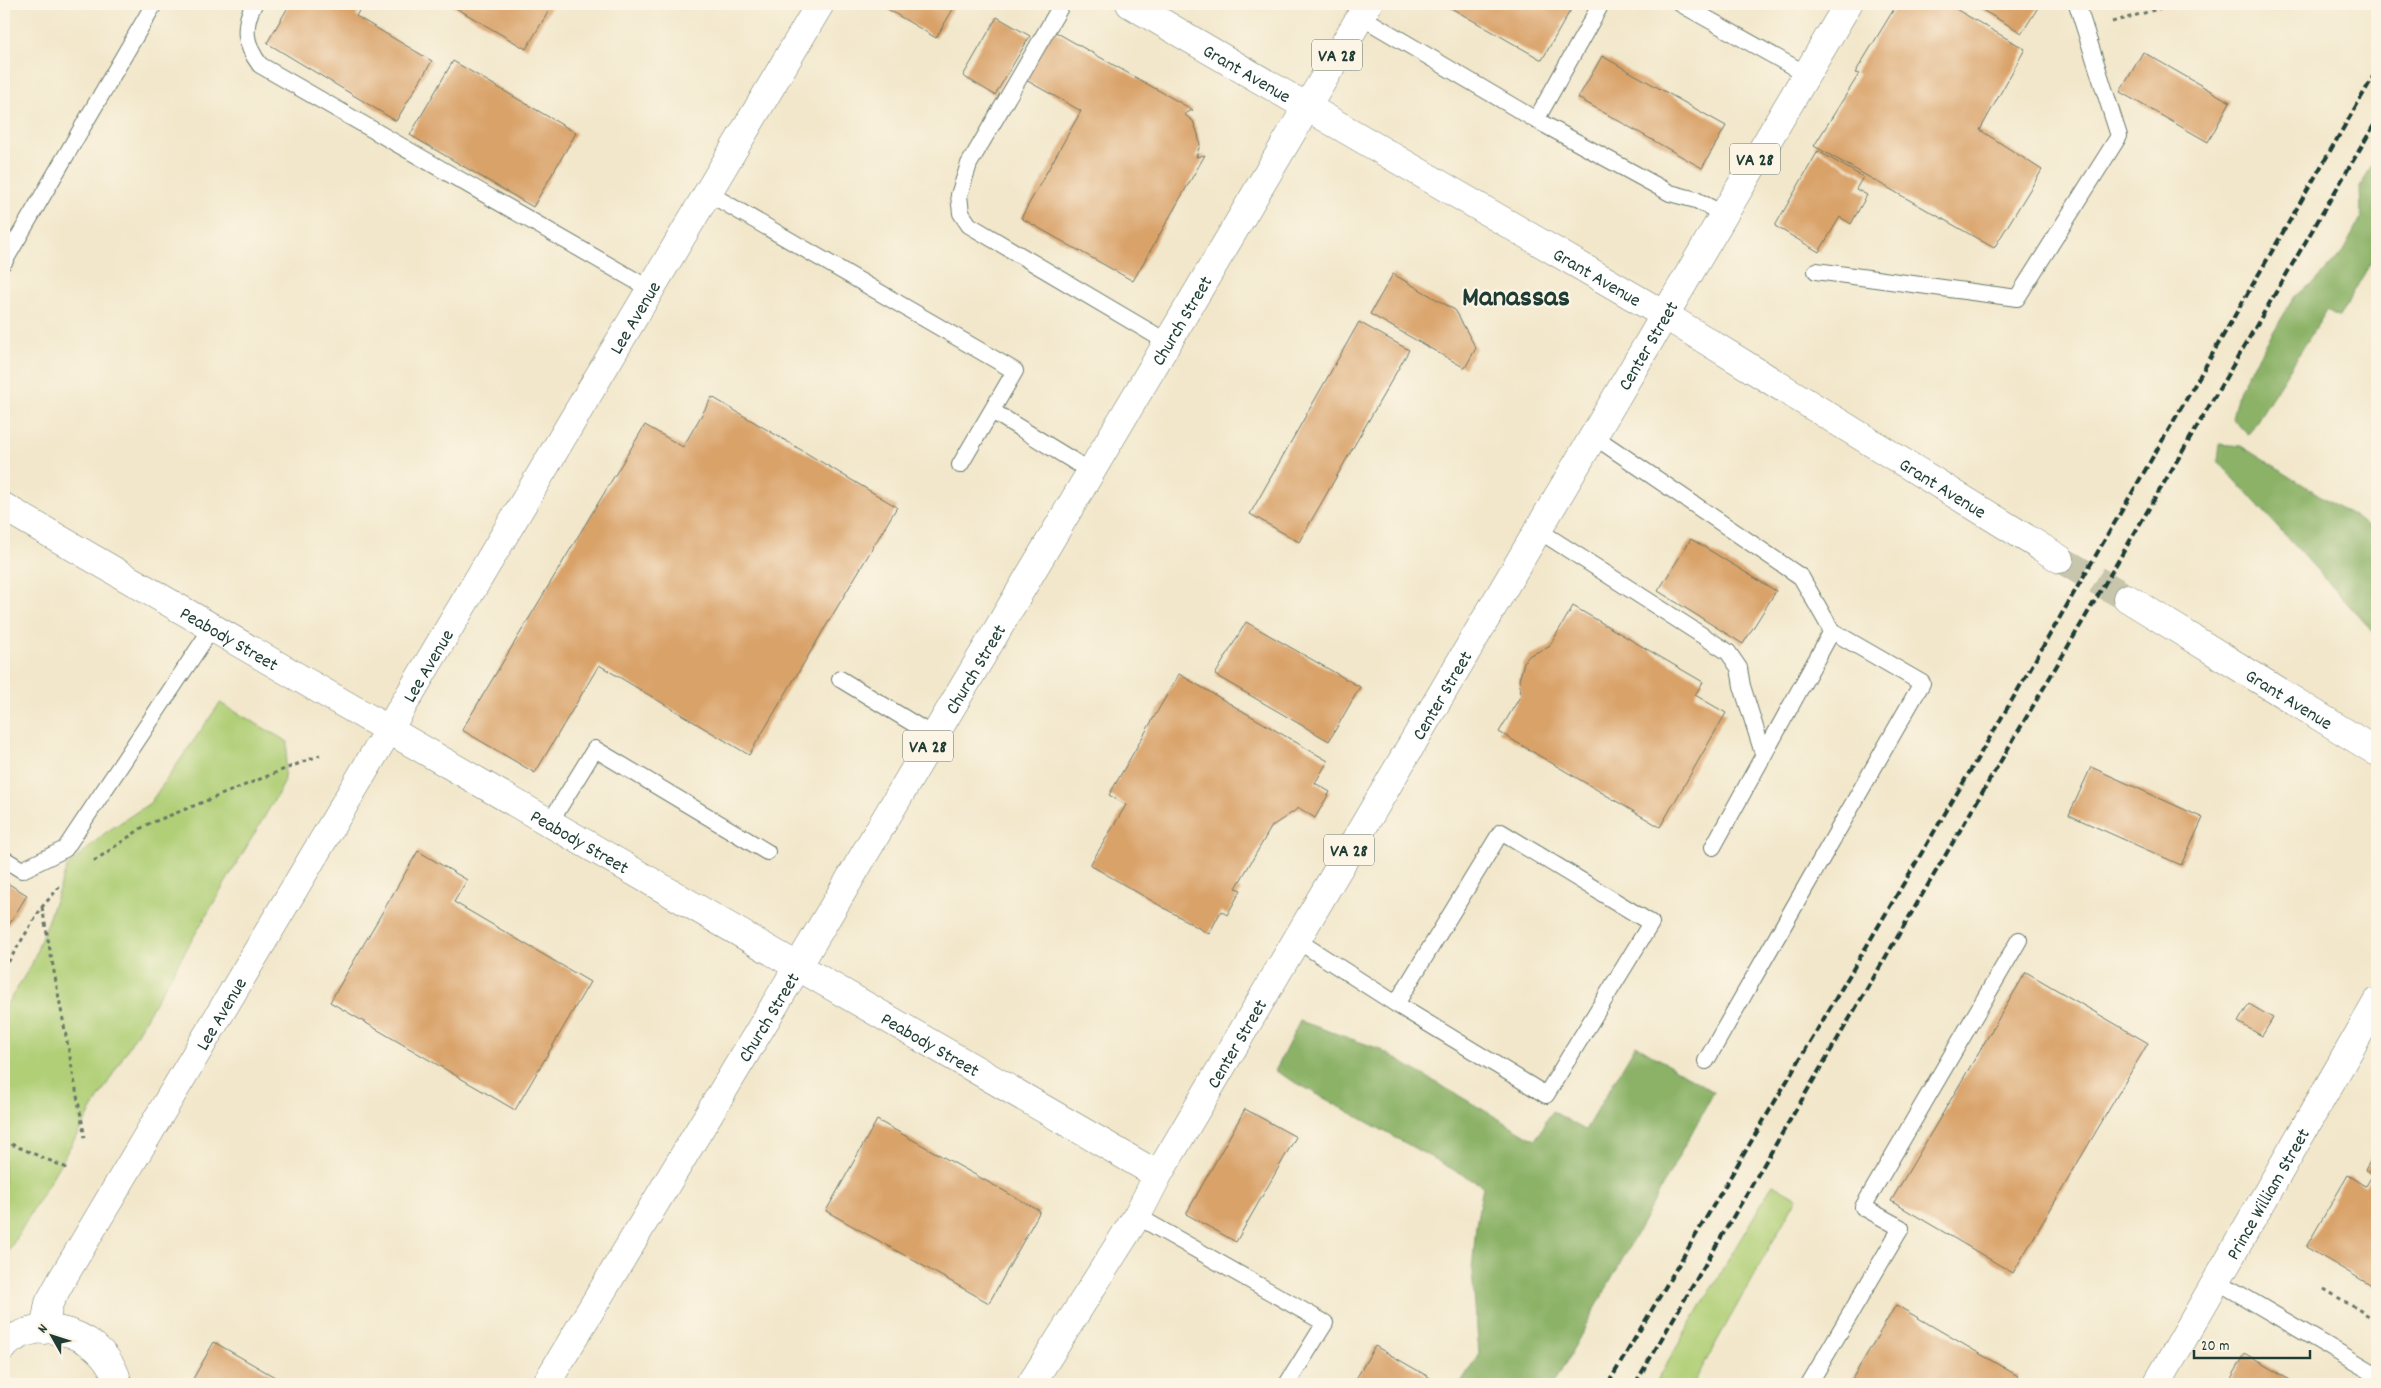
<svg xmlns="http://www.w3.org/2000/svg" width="2381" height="1388" font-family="Dekko,sans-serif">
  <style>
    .green { fill: #b0cf77; stroke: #688656 }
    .forest { fill: #8cb268; stroke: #56784e }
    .building { fill: #d9a269 }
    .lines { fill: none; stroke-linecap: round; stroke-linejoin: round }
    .primary-tunnel { stroke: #c8c5ad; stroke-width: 28; stroke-dasharray: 28 14; stroke-linecap: butt }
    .service-casing { stroke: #697869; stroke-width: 18 }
    .minor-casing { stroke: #697869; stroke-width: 29 }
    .tertiary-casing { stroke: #697869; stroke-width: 29 }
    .primary-casing { stroke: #697869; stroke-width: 29 }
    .trunk-casing { stroke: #697869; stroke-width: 29 }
    .path { stroke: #697869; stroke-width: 3; stroke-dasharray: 4 4; stroke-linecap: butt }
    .service { stroke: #fff; stroke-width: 16 }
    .minor { stroke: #fff; stroke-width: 28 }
    .tertiary { stroke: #fff; stroke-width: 28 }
    .primary { stroke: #fff; stroke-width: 28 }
    .trunk { stroke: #fff; stroke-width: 28 }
    .rail { stroke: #1f3d34; stroke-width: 4; stroke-dasharray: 8 4; stroke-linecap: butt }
    .labels { text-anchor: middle; stroke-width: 4.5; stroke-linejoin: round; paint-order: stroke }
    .shield { fill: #fcf5e5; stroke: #617469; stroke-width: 1 }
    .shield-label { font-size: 18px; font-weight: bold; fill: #1f3d34 }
    .street-label { font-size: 19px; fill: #1f3d34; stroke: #fcf5e5 }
    .town-label { font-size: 29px; font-weight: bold; fill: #1f3d34; stroke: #fcf5e5 }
  </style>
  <rect width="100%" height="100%" fill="#fcf5e5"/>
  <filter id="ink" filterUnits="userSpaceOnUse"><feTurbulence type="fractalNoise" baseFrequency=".02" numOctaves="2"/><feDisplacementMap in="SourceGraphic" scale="10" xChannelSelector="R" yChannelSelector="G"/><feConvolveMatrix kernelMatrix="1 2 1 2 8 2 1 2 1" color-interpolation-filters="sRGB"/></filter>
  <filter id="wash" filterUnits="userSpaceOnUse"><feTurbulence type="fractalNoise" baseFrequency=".0096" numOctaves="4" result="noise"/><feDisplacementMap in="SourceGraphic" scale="20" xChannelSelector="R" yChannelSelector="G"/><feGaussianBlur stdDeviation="1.12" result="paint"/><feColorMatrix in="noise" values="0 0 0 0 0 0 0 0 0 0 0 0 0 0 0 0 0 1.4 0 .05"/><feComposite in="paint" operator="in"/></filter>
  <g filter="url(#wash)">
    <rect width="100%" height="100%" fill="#f2e7cb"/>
    <!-- green -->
    <path class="green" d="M220,703L288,742L283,785L4,1259V1009L32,964L67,867L105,833L150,803Z
      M1773,1184L1797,1198L1693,1384H1655Z"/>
    <!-- forest -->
    <path class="forest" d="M2377,156V252L2339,317L2327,310L2248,435L2232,418L2239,389L2295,296L2317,280L2342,253L2361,218L2360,187Z
      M2220,444L2241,446L2377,531V636L2218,461Z
      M1300,1021L1377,1048L1535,1140L1552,1111L1585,1130L1636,1045L1714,1092L1554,1384H1460L1479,1353L1472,1271L1476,1225L1483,1186L1275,1071Z"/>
    <g id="blocks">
      <!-- building -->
      <path class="building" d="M290,4H363L356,16L432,61L396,121L267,43Z
        M449,4H553L526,49Z
        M879,4H956L936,38Z
        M1444,4H1574L1542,60Z
        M1897,4H1947L2025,49L1980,130L2042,170L1994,248L1814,146L1859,74L1855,73Z
        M1972,4H2038L2039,6L2022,33Z
        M997,17L1030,36L995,95L963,76Z
        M1052,30L1193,110L1184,114L1193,121L1198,134L1200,145L1196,157L1205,155L1133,281L1021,218L1081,111L1024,79Z
        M2143,52L2230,102L2208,142L2120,92Z
        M1602,56L1726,126L1702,168L1578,98Z
        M453,61L576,133L533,207L410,135Z
        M1818,151L1863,177L1856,189L1867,195L1851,224L1840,217L1819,252L1775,226Z
        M1393,274L1455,310L1476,348L1465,368L1370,314Z
        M1359,322L1409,350L1299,542L1250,514Z
        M712,397L897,507L749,755L599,665L535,773L462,730L645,425L683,447Z
        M1691,539L1776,591L1743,644L1658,591Z
        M1573,606L1703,682L1695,695L1726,713L1660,827L1499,732L1521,695L1519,680L1524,662L1530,655L1549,647Z
        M1246,622L1360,687L1329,741L1215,675Z
        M1179,674L1328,761L1315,783L1330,792L1315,818L1299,808L1272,826L1236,888L1241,890L1227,915L1221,911L1209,934L1090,865L1126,805L1109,795Z
        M2091,767L2203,818L2181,865L2069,815Z
        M418,851L467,880L454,902L590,982L515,1110L330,1002Z
        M4,881L27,895L4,933Z
        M2026,972L2148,1043L2013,1273L1891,1201Z
        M2249,1004L2273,1018L2262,1036L2238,1022Z
        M1245,1109L1296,1137L1236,1242L1186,1214Z
        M877,1120L1040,1211L989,1303L826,1211Z
        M2377,1149V1289L2306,1247L2348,1175L2366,1186L2373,1174L2365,1170Z
        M1896,1305L2018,1376L2013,1384H1849Z
        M214,1342L287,1384H190Z
        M1375,1346L1441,1384H1353Z
        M2245,1354L2297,1384H2228Z"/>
    </g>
  </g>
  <g filter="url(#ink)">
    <use href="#blocks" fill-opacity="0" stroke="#697869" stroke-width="1"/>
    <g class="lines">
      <!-- primary-tunnel -->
      <path class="primary-tunnel" d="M2060,559L2127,598"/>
      <!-- service casing -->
      <g class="service-casing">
        <path id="service" d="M254,4C242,27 245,45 260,65L650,289
          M1062,4L969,164L959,195L961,213L969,225L1167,342
          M1681,4L1806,74
          M1360,16L1536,120L1601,4
          M1536,120L1670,193L1696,200L1723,214
          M708,193L1015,371L960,465
          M4,262L154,4
          M1816,271L2017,298L2119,136L2077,4
          M992,411L1090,471
          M1592,435L1801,577L1832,631L1713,847
          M1538,530L1728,652L1739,668L1742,686L1763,753
          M840,679L934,736
          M549,824L595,749L767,852
          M4,859L22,870L65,849L212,628
          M1295,939L1396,1004L1501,832L1651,923L1546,1095L1396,1004
          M1706,1061L1922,683L1832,631
          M1137,1216L1325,1323L1287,1384
          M2217,1281L2377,1375
          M1809,1384L1901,1228L1863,1207L2019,940"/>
      </g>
      <!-- minor casing -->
      <g class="minor-casing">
        <g id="minor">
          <path id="s1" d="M4,507L1158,1175"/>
          <path id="s2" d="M44,1330L49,1303L61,1281L820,4"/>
          <path d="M4,1346C41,1310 108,1336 118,1384"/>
        </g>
      </g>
      <!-- tertiary casing -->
      <g class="tertiary-casing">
        <g id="tertiary">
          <path id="s3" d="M2157,1384L2377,1002"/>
        </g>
      </g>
      <!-- primary casing -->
      <g class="primary-casing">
        <g id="primary">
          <path id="s4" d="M1130,4L1663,314L2060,559"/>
          <path id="s5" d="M2127,598L2377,752"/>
        </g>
      </g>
      <!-- trunk casing -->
      <g class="trunk-casing">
        <g id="trunk">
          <path id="s6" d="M546,1384L797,968L1368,4"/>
          <path id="s7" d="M1031,1384L1137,1216L1158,1175L1848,4"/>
        </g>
      </g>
      <!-- path -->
      <path class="path" d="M2112,22L2176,4
        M94,861L146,825L320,755
        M42,907L85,1138
        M4,969L42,907L61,885
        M4,1141L67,1168
        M2324,1289L2374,1319"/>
      <!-- service -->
      <use href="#service" class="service"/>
      <!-- minor -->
      <use href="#minor" class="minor"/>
      <!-- tertiary -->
      <use href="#tertiary" class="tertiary"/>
      <!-- primary -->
      <use href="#primary" class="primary"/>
      <!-- trunk -->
      <use href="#trunk" class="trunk"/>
      <!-- rail -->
      <path class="rail" d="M1608,1384L2012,700L2377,70
        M1635,1384L2377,120"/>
    </g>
  </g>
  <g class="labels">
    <!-- shield labels -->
    <g class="shield">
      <rect x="1312" y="39.5" width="50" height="31" rx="4"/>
      <rect x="1730" y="143.5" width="50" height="31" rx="4"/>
      <rect x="903" y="730.5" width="50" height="31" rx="4"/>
      <rect x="1324" y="834.5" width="50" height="31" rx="4"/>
    </g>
    <g class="shield-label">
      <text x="1337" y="61">VA 28</text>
      <text x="1755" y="165">VA 28</text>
      <text x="928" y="752">VA 28</text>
      <text x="1349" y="856">VA 28</text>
    </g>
    <!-- street labels -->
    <g class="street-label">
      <text dy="7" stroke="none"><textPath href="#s4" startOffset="136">Grant Avenue</textPath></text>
      <text dy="7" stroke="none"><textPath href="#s4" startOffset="541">Grant Avenue</textPath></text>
      <text dy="7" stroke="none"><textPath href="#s2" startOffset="1174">Lee Avenue</textPath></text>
      <text dy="7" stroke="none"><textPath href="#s6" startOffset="1239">Church Street</textPath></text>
      <text dy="7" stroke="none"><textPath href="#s7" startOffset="1208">Center Street</textPath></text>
      <text dy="7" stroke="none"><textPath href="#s4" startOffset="946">Grant Avenue</textPath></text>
      <text dy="7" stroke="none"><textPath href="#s1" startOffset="261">Peabody Street</textPath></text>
      <text dy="7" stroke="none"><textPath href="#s2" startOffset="769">Lee Avenue</textPath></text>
      <text dy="7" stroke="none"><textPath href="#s6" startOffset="834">Church Street</textPath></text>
      <text dy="7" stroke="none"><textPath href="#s7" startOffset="802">Center Street</textPath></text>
      <text dy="7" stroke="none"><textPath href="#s5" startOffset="191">Grant Avenue</textPath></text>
      <text dy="7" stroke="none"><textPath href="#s1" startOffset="666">Peabody Street</textPath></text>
      <text dy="7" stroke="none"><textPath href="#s2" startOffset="364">Lee Avenue</textPath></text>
      <text dy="7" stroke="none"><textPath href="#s6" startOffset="429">Church Street</textPath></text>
      <text dy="7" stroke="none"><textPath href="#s7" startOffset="398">Center Street</textPath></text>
      <text dy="7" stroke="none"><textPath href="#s1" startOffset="1071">Peabody Street</textPath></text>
      <text dy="7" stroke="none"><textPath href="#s3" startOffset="220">Prince William Street</textPath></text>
    </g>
    <!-- town labels -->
    <g class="town-label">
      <text x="1516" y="305">Manassas</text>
    </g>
  </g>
  <!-- margin -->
  <rect width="2381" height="1388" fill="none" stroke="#fcf5e5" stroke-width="20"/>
  <!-- north arrow -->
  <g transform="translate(52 1336) rotate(309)" stroke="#fcf5e5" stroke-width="4" paint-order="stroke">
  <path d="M0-4L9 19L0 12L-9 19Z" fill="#1f3d34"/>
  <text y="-8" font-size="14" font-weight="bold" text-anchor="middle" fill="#1f3d34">N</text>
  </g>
  <!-- scale -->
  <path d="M2194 1350v8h116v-8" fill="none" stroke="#1f3d34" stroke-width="2.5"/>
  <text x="2201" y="1350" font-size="15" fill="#1f3d34" stroke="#fcf5e5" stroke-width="4" paint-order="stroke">20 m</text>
</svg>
